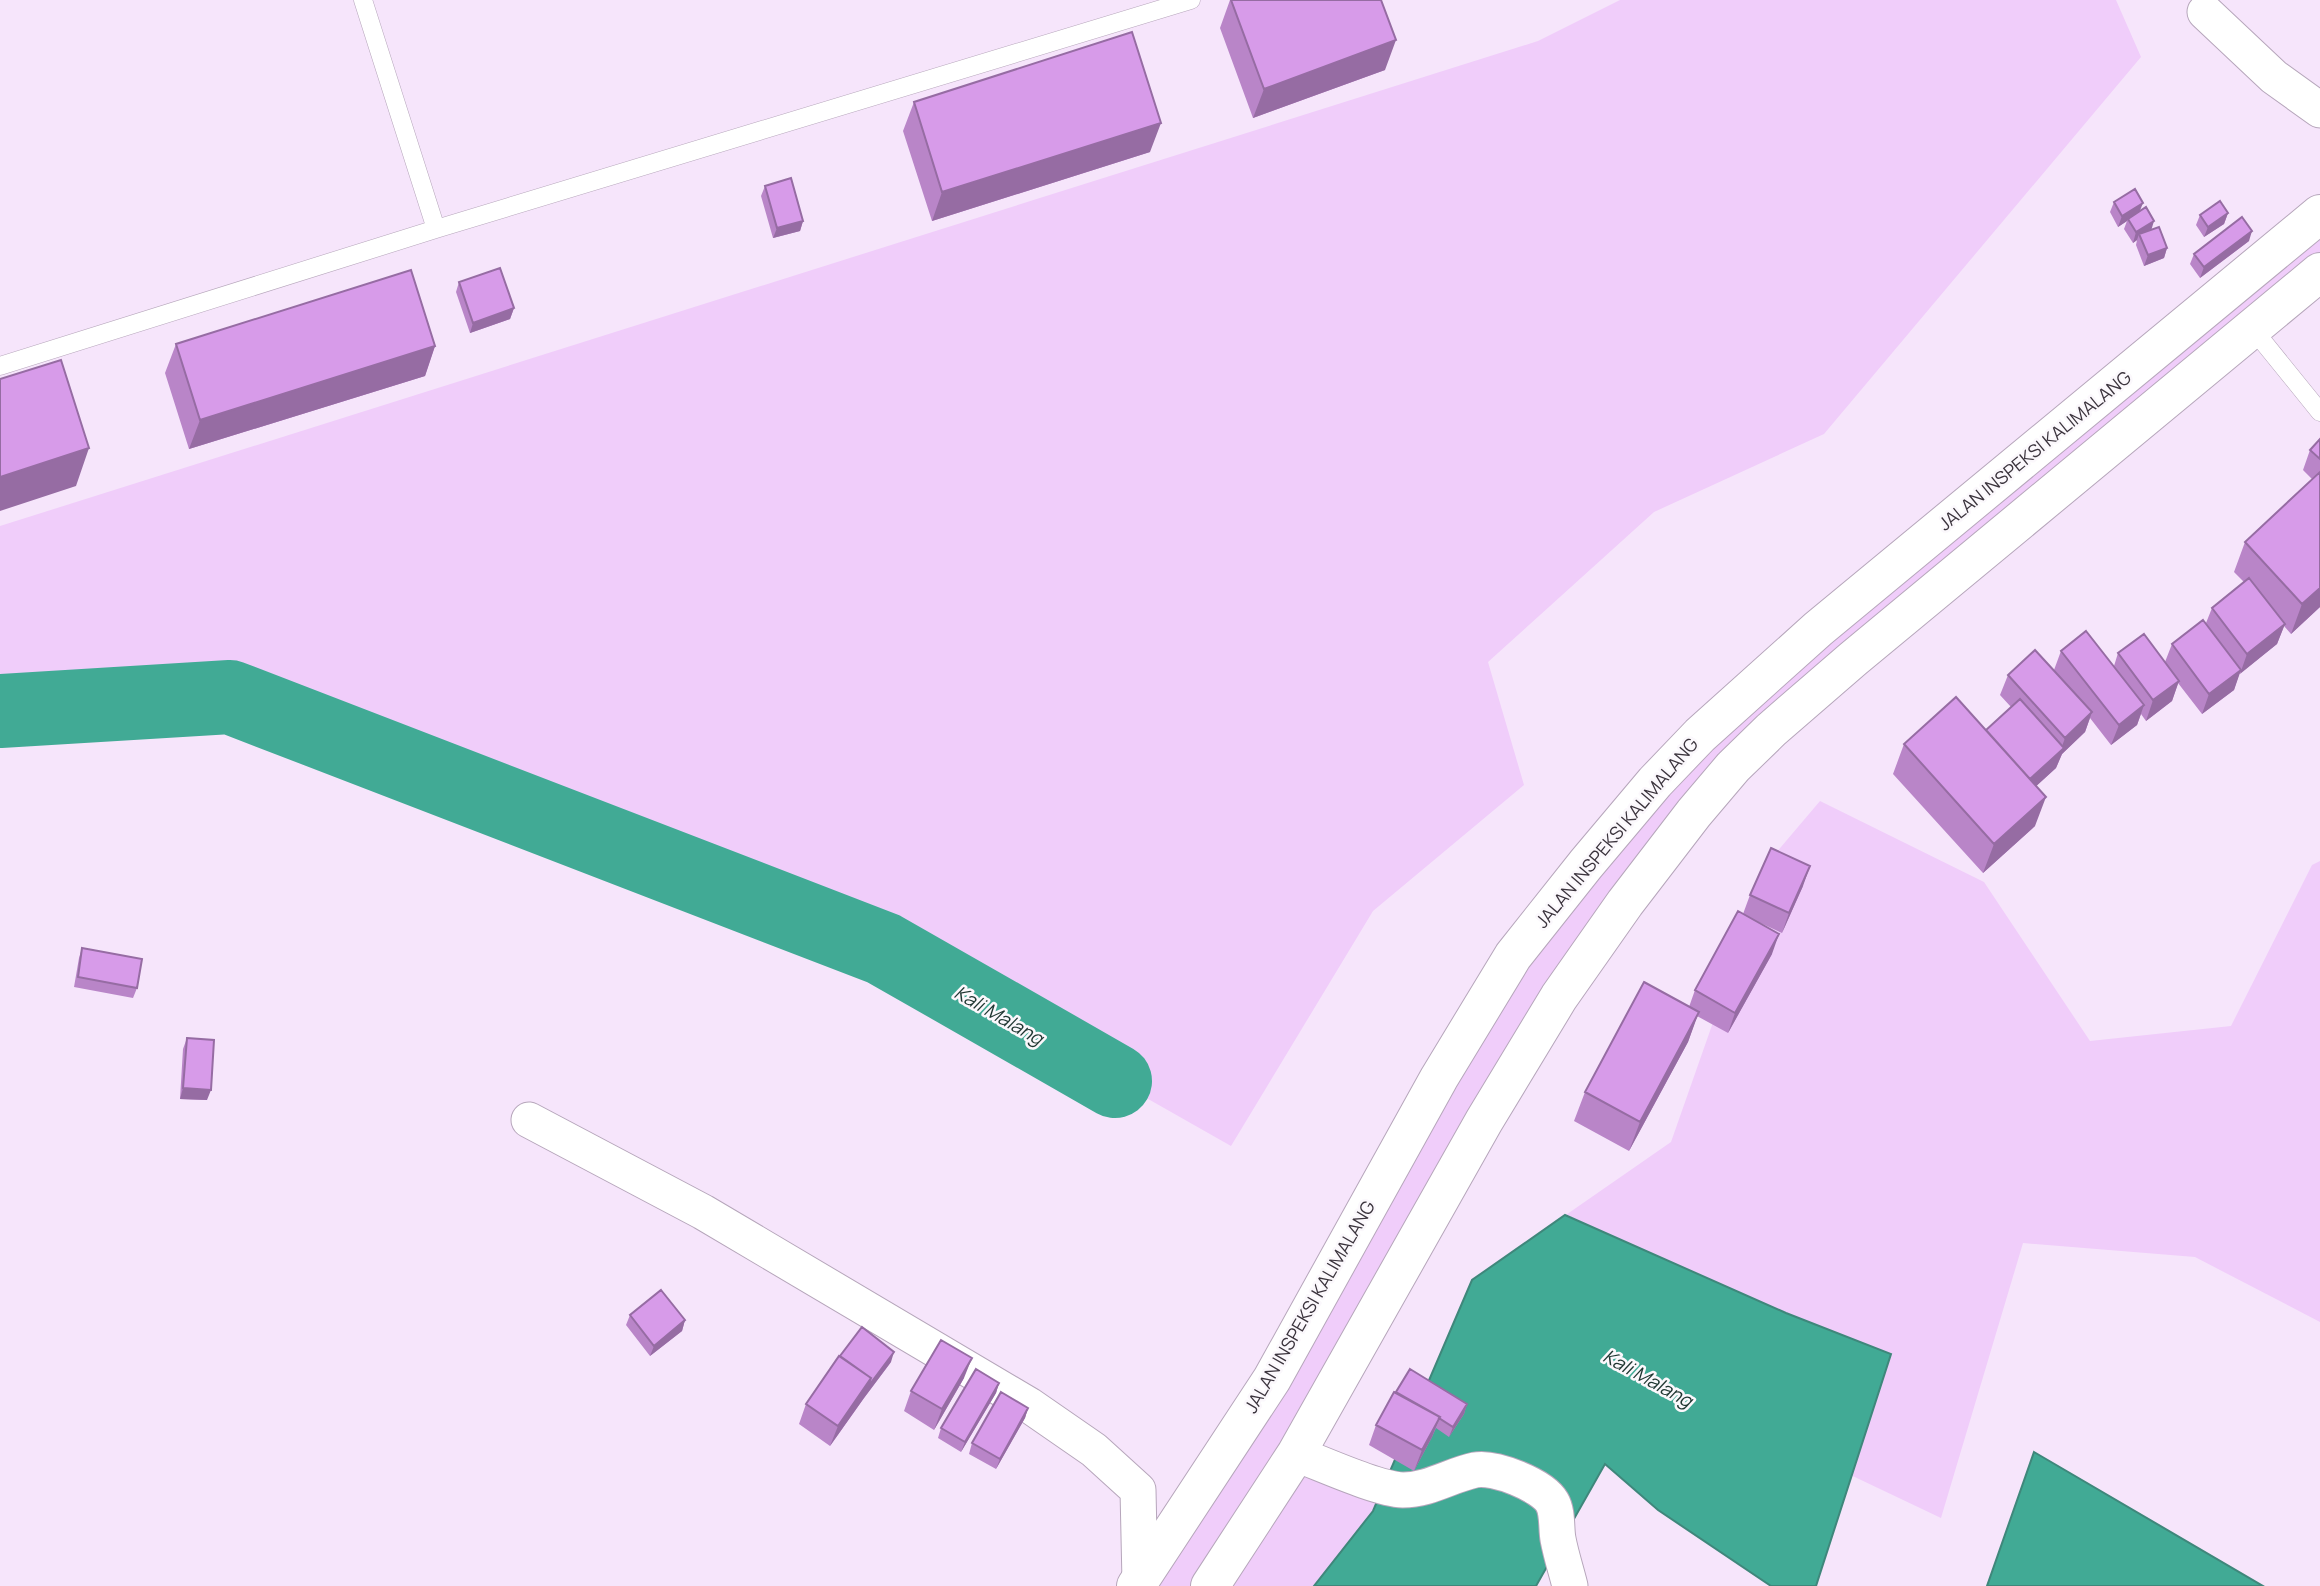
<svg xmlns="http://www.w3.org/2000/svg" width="2320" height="1586" font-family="Manrope,sans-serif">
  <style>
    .green { fill: #f0cdfa }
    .water { fill: #41aa95; stroke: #3f877b; stroke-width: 2 }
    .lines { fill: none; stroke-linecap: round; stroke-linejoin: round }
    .river { stroke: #41aa95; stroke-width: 74 }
    .service-casing { stroke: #b6a6bb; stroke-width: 19 }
    .minor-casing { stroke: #b6a6bb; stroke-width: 37 }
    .primary-casing { stroke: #b6a6bb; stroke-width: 40 }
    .service { stroke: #fff; stroke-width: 18 }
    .minor { stroke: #fff; stroke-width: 35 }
    .primary { stroke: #fff; stroke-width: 38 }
    .wall { fill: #b985c8 }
    .shaded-wall { fill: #966ca3 }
    .building { fill: #d79be9; stroke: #966ca3; stroke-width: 2 }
    .labels { text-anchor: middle; stroke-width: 5; stroke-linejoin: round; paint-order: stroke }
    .street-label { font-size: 18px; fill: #3b343d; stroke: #fbf8fc }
    .water-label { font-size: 19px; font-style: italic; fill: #1f3631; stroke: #fbf8fc }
  </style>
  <rect width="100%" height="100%" fill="#f6e5fb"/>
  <!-- green -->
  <path class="green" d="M1620,0H2116L2141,57L1824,434L1654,512L1488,662L1524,785L1373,911L1231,1146L884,949L230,697L0,711V526L1538,41Z
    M2320,214V272L1694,813L1296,1453L1394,1488L1315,1586H1136L1439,1078L1655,782Z
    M1820,801L1984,882L2090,1041L2231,1026L2312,865L2320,861V1322L2195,1257L2023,1243L1941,1518L1661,1385L1472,1280L1671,1142L1770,860Z"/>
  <!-- water -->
  <path class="water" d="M1565,1215L1786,1313L1891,1354L1816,1586H1771L1658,1510L1605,1464L1536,1586H1314L1373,1511L1472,1280Z
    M2034,1452L2263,1586H1987Z"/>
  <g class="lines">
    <!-- river -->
    <path class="river" d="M0,711L230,697L884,949L1115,1081"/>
    <!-- service casing -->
    <g class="service-casing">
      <path id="service" d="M363,0L436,229L1191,0
        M2252,328L2320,412
        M0,366L436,229"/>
    </g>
    <!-- minor casing -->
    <g class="minor-casing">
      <path id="minor" d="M2205,12L2274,77L2320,110
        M529,1120L703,1212L1029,1405L1094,1450L1138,1490L1140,1582
        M1296,1454C1323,1464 1377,1489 1403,1490C1429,1490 1451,1475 1475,1470C1494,1466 1542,1485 1552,1502C1558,1512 1556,1528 1558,1539C1561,1555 1566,1570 1570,1586"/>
    </g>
    <!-- primary casing -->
    <g class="primary-casing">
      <path id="primary" d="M1136,1586L1272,1379L1439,1078L1513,956L1586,864L1655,782L1700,735L1818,629L2320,214
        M1210,1586L1296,1454L1484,1121L1559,997L1625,903L1694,813L1733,767L1771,730L1853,659L2320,272"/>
    </g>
    <!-- service -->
    <use href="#service" class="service"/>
    <!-- minor -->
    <use href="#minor" class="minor"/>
    <!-- primary -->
    <use href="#primary" class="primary"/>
  </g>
  <!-- wall -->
  <path class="wall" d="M1230,0H1381L1385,70L1253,118L1220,28Z
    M914,102L1150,152L932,221L903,131Z
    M765,186L803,221L800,231L773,238L761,196Z
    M2114,202L2140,211L2151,230L2167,248L2164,258L2144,266L2136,245L2137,240L2133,243L2124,229L2127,221L2118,227L2110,212Z
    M2228,213L2224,224L2204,237L2196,225L2200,215Z
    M2249,241L2200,278L2190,264L2194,254Z
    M459,282L514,308L510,319L470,333L456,292Z
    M176,344L435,346L425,376L189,449L165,373Z
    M2320,439V607L2291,634L2284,626L2277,644L2239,674L2234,690L2202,714L2178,683L2172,701L2146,721L2141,714L2137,725L2111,745L2090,718L2085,732L2062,754L2056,768L2036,786L2035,826L1983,873L1893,774L1904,744L1986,730L2011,707L2000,695L2008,675L2054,670L2061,651L2114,666L2118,653L2165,662L2172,644L2206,623L2212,608L2244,582L2234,572L2245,542L2312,479L2303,470L2310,450Z
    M1803,886L1782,933L1756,921L1772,954L1728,1033L1697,1016L1688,1042L1629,1151L1574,1121L1585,1092L1689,1007L1695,990L1743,914L1750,895Z
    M82,948L137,988L133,998L74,987L79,958Z
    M187,1038L207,1100L180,1099L183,1049Z
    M630,1315L685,1320L682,1331L650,1356L626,1325Z
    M891,1362L864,1398L830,1446L799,1424L806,1404Z
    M964,1378L934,1430L904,1411L911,1391Z
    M999,1383L996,1393L961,1452L938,1438L941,1428Z
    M1467,1404L1464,1414L1449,1437L1436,1428L1432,1437L1414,1471L1369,1445L1376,1425Z
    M1028,1408L1025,1418L996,1469L969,1454L972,1443Z"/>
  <!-- shaded-wall -->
  <path class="shaded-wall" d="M1396,40L1385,70L1253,118L1264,89Z
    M1161,123L1150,152L932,221L942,192Z
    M2143,203L2139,213L2128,219L2127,221L2118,227L2122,216Z
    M2228,213L2224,224L2204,237L2208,227Z
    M803,221L800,231L773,238L777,228Z
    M2154,221L2151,231L2139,234L2137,240L2133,243L2136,232Z
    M2252,231L2249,241L2200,278L2204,267Z
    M2167,248L2164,258L2144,266L2148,255Z
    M514,308L510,319L470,333L473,323Z
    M435,346L425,376L189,449L200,420Z
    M89,448L76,486L0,511V477Z
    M2320,588V607L2291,634L2302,604Z
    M2285,624L2277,644L2240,674L2247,654Z
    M2241,670L2234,690L2202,714L2209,694Z
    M2179,681L2172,701L2146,721L2153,700Z
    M2144,705L2137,725L2111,745L2119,725Z
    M2092,712L2085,732L2062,754L2056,768L2021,800L2029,780L2060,752L2065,738Z
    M2046,797L2035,826L1983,873L1994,844Z
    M1810,866L1803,886L1782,933L1789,913Z
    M1779,934L1772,954L1728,1033L1735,1013Z
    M1699,1012L1688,1042L1629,1151L1640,1122Z
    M183,1088L211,1090L207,1100L180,1099Z
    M685,1320L682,1331L650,1356L654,1346Z
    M894,1352L891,1362L864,1398L830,1446L838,1426L871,1378Z
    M972,1358L964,1378L934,1430L942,1409Z
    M999,1383L996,1393L961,1452L965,1442Z
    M1467,1404L1464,1414L1449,1437L1453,1427Z
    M1028,1408L1025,1418L996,1469L1000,1459Z
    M1440,1417L1432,1437L1414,1471L1422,1450Z"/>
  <!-- building -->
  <path class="building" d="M1231,0H1381L1396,40L1264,89Z
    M1132,32L1161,123L942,192L914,102Z
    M791,178L803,221L777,228L765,186Z
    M2135,189L2143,203L2122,216L2114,202Z
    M2220,201L2228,213L2208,227L2200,215Z
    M2146,207L2154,221L2136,232L2128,219Z
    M2242,217L2252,231L2204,267L2194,254Z
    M2159,227L2167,248L2148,255L2139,234Z
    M500,268L514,308L473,323L459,282Z
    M411,270L435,346L200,420L176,344Z
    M61,360L89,448L0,477V379Z
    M2320,439V459L2310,450Z
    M2320,472V588L2302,604L2245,542Z
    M2249,578L2285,624L2247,654L2212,608Z
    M2203,620L2241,670L2209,694L2172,644Z
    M2086,631L2144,705L2119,725L2061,651Z
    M2144,634L2179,681L2153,700L2118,653Z
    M2035,650L2092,712L2065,738L2008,675Z
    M1956,697L2046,797L1994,844L1904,744Z
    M2020,699L2064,748L2030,779L1986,730Z
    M1771,848L1810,866L1789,913L1750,895Z
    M1738,911L1779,934L1735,1013L1695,990Z
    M82,948L142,959L137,988L78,977Z
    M1644,982L1699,1012L1640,1122L1585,1092Z
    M187,1038L214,1040L211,1090L183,1088Z
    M661,1290L685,1320L654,1346L630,1315Z
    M862,1327L894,1352L867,1388L871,1378L840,1356Z
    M941,1340L972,1358L942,1409L911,1391Z
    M839,1356L871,1378L838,1426L806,1404Z
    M976,1369L999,1383L965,1442L941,1428Z
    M1410,1369L1467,1404L1453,1427L1439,1418L1440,1417L1396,1392Z
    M1001,1392L1028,1408L1000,1459L972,1443Z
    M1394,1392L1440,1417L1422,1450L1376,1425Z"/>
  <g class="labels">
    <!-- street labels -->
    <g class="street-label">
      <text transform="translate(2035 451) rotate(-39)" y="6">JALAN INSPEKSI KALIMALANG</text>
      <text transform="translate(1617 833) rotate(-50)" y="6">JALAN INSPEKSI KALIMALANG</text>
      <text transform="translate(1310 1307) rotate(-60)" y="6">JALAN INSPEKSI KALIMALANG</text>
    </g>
    <!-- water labels -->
    <g class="water-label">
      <text transform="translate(999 1015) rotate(30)" y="7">Kali Malang</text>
      <text transform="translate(1648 1378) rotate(29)" y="7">Kali Malang</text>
    </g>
  </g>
</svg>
